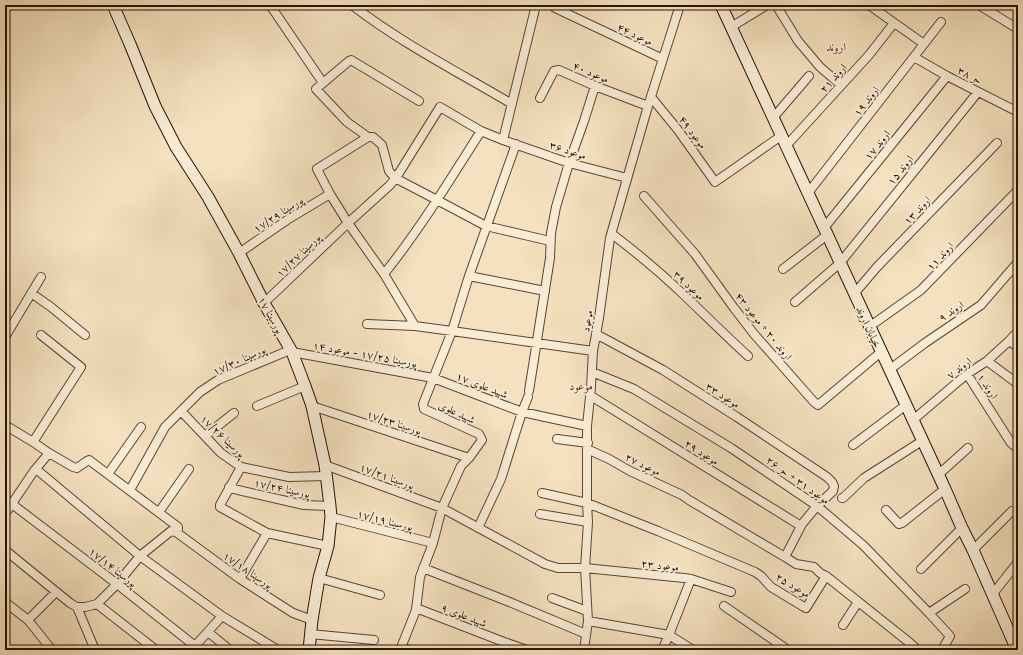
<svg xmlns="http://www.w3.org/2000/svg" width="1023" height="655" font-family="'Libre Caslon Text',Amiri,serif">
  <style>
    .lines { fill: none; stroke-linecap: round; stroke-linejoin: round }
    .street-casing { stroke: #5b4530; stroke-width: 10 }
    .secondary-casing { stroke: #281100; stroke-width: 13 }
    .street { stroke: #f8ecd5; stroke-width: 8 }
    .secondary { stroke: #f8ecd5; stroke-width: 11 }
    .labels { text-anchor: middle; stroke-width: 3.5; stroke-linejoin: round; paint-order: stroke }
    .street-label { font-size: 11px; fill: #281100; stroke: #f8ecd5 }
    .neighbourhood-label { font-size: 12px; fill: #7a1f14; stroke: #f8ecd5 }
  </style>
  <rect width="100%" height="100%" fill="#f5e1bf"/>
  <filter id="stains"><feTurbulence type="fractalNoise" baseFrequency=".005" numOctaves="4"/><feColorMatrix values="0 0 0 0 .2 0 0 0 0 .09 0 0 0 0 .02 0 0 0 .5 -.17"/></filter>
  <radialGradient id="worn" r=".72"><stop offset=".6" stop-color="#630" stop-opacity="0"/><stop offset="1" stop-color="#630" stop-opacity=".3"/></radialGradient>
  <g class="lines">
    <!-- street casing -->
    <g class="street-casing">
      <path id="street" d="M270,5L323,83
        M352,5C401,43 458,72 512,104
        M556,5L555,8L663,59
        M776,5L798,41L820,67L841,85
        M869,5L924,44
        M979,5L1018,29
        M731,27L767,5
        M914,57L947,76L1018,112
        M651,97L678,130L715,182L781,136
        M540,98L554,71L559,70L595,86L648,106
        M419,101L351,60L349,61L316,89L347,122L368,137L317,169L330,194L348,223L384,274L415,326L452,331L593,351
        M773,118L809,76
        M368,137H373L382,145L389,171L395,178L437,200L486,226L550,241
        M503,140L536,5
        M786,146L869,55L894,23
        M808,193L941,22
        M644,196L695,254L734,308L754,334L814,402L818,405L881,352
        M824,228L947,76
        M612,234C637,253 661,273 684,295C705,315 726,336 748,356
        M239,253L290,218L330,194
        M783,269L827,235
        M384,274C420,229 450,180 481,131
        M469,276L545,291
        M31,293L51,307L85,335
        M854,294L877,267L997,143
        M795,302L840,263L978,92
        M264,303L348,223L390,185L399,173L440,107L481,131L503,140L569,163L627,178
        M367,324L415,326
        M869,327L921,290L1018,190
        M5,337L41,277
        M1009,341L1018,347
        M292,352L433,378L522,412L587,426
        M987,361L1018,384
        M889,370L925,343L981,305L1018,262
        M592,372L634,389L731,448L817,506L863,545L929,613L950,636L942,650
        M967,374L1011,443L1018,449
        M529,391L550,258L551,233L556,207L569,163L584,121L595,86
        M591,396L801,526
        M257,406L305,386
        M312,406L469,458
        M181,411L221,453L241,467L289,477L326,476
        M913,420L967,374L987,361L1009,341L1018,331
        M5,425L33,442L49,453
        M205,436L234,413
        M557,439L588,443
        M33,442L81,367L41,335
        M853,445L906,405
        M587,449L609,459L630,471L682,495L689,500L785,557
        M325,465L442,508L545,564L558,568H585L684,578L691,579L731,592
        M241,467L220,505V507L267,533L328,546
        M36,469L140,556L222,616L278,650
        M108,474L141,427
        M938,475L968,448
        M229,487L238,490L304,505L330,506
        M130,490L165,427L200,392L218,380L290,350
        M542,493L587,503L658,531L755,572L761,576L771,587L804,607L806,608L826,576L820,573L814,567L796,564L785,557L802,524L817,506L833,491L834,486L832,482L827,477L737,417L663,370L596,334
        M842,498H843L864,478L922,441
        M12,504L117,584L200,650
        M886,510L899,524L902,523L945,489
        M159,512L189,469
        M5,514L34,471L49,453L73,467L77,468L87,461L89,460L178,527V529L176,532
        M540,514L588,522
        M331,517L433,543
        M478,528L501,479L522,412L528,397
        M176,532L240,579L293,613L312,620
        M5,550L70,603L77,607H85L97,604L117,584L140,556L171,531L176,532
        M973,550L1012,511
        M423,568L507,601L586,634
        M921,569L962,528
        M826,576L910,643L918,650
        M319,578L380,595
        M240,579L267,533
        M992,595L1018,562
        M552,598L587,611
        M5,602L28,620L52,650
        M97,604L156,650
        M724,606L788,650
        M77,607L95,650
        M416,608L504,642L527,650
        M929,613L965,589
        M28,620L56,592
        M588,621L669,635L693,650
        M843,625L858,602
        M208,632L230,650
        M310,634L374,640
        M195,646L222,616
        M401,647L410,650
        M400,650L416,610L420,577L433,543L442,508L461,466L469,458L482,440L479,434L424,409L423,404L452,331L469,276L516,144
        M584,650L588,621L585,568L588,522L587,503V426L591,387L593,351L599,318L610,238L648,106L680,5
        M662,650L669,635L691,579"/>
    </g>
    <!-- secondary casing -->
    <g class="secondary-casing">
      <path id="secondary" d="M113,5L130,44L155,106L176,147L208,197L239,253L264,303L292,352L305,386L312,406L325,465L330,506L331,517L328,546L319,578L312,620L309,650
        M721,5L945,489L962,528L973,550L1017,650"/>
    </g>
    <!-- street -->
    <use href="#street" class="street"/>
    <!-- secondary -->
    <use href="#secondary" class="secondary"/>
  </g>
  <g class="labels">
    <!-- street labels -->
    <g class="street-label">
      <text transform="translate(635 34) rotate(25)" y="4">موعود ۴۴</text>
      <text transform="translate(591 72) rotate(23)" y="4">موعود ۴۰</text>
      <text transform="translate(970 75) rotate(27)" y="4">حر ۳۸</text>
      <text transform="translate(833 78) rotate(-48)" y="4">اروند ۲۱</text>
      <text transform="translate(866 101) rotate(-52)" y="4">اروند ۱۹</text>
      <text transform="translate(693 132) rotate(53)" y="4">موعود ۴۹</text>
      <text transform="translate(877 145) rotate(-51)" y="4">اروند ۱۷</text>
      <text transform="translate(568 150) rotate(18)" y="4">موعود ۳۶</text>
      <text transform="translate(900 170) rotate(-51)" y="4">اروند ۱۵</text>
      <text transform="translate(917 210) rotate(-46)" y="4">اروند ۱۳</text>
      <text transform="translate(278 214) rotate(-33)" y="4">پورسینا ۱۷/۲۹</text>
      <text transform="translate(298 255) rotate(-44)" y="4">پورسینا ۱۷/۲۷</text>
      <text transform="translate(940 256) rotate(-46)" y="4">اروند ۱۱</text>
      <text transform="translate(689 285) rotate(43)" y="4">موعود ۳۹</text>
      <text transform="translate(951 311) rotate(-34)" y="4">اروند ۹</text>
      <text transform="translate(271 315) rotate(61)" y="4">پورسینا ۱۷</text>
      <text transform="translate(587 321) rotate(-80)" y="4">موعود</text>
      <text transform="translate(764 326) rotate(51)" y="4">اروند ۲۰ + موعود ۴۳</text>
      <text transform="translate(869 327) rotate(65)" y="4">خیابان اروند</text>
      <text transform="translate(365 354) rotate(10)" y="4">پورسینا ۱۷/۲۵ - موعود ۱۴</text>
      <text transform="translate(239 360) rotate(-24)" y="4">پورسینا ۱۷/۳۰</text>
      <text transform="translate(959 368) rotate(-37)" y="4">اروند ۷</text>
      <text transform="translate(482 385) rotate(21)" y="4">شهید علوی ۱۷</text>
      <text transform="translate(988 386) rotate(57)" y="4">اروند ۱</text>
      <text transform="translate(723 395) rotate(32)" y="4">موعود ۳۳</text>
      <text transform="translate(457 412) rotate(25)" y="4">شهید علوی</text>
      <text transform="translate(394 422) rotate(18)" y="4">پورسینا ۱۷/۲۳</text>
      <text transform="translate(223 436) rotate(43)" y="4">پورسینا ۱۷/۲۶</text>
      <text transform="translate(702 452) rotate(32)" y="4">موعود ۲۹</text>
      <text transform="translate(643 464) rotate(26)" y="4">موعود ۲۷</text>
      <text transform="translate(387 476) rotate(20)" y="4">پورسینا ۱۷/۲۱</text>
      <text transform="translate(798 480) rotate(35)" y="4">موعود ۳۱ + حر ۲۶</text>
      <text transform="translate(282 488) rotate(12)" y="4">پورسینا ۱۷/۲۴</text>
      <text transform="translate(385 520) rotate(14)" y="4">پورسینا ۱۷/۱۹</text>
      <text transform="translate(660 565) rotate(6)" y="4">موعود ۲۳</text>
      <text transform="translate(113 567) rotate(38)" y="4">پورسینا ۱۷/۱۴</text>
      <text transform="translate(248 570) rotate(34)" y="4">پورسینا ۱۷/۱۸</text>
      <text transform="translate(793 585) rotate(31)" y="4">موعود ۲۵</text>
      <text transform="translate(464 615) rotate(21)" y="4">شهید علوی ۹</text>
    </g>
    <!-- neighbourhood labels -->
    <g class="neighbourhood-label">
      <text x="836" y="51">اروند</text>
      <text x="581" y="390">موعود</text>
    </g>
  </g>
  <!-- margin -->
  <rect width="1023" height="655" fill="none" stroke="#f5e1bf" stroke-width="20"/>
  <rect x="6" y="6" width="1011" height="643" fill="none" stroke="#281100" stroke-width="2"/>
  <rect x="10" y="10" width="1003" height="635" fill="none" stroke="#281100"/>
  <rect width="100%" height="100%" filter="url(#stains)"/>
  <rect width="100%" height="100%" fill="url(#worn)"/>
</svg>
